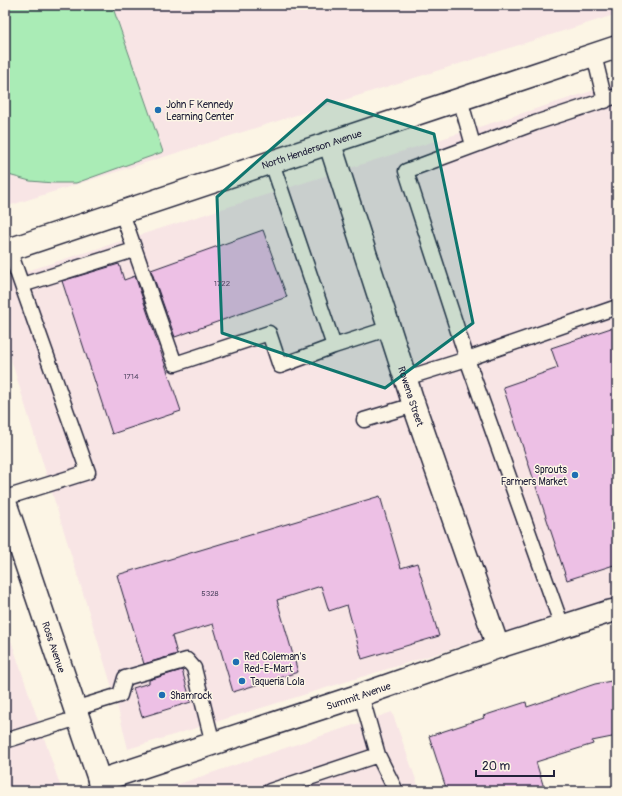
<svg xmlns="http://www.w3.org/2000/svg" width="622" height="796" font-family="Pangolin,sans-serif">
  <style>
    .built { fill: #f8e5e5 }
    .green { fill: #aaecb6; stroke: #668778 }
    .building { fill: #edc0e5; stroke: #22223b }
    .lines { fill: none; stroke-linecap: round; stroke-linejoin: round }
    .lane-casing { stroke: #22223b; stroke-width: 17 }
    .street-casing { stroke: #22223b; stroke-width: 25 }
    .secondary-casing { stroke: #22223b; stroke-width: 25 }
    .lane { stroke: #fcf5e5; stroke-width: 14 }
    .street { stroke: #fcf5e5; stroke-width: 22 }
    .secondary { stroke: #fcf5e5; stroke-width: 22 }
    .marked { fill: #0f766e; fill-opacity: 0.2; stroke: #0f766e; stroke-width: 3; stroke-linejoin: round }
    .poi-dot { fill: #1f6fb2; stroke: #fcf5e5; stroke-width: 1.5 }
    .labels { text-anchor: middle; stroke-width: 3; stroke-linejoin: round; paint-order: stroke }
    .number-label { font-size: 8px; fill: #554a66 }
    .poi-label { font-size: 10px; fill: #22223b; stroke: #fcf5e5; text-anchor: start }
    .street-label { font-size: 10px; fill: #22223b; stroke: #fcf5e5 }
  </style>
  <rect width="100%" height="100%" fill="#fcf5e5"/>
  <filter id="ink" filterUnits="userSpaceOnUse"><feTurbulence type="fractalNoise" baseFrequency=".025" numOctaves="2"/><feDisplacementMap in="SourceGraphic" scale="8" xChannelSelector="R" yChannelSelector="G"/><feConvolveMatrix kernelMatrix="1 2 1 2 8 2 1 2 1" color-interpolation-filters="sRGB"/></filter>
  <g filter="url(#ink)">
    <!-- built -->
    <path class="built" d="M5,5H617V14L5,207Z
      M617,83V598L128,749L115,697L5,340V278Z
      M5,623L62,791H5Z
      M392,712L420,791H158Z"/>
    <!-- green -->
    <path class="green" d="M5,5H112L163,152L76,183H53L30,181L5,174Z"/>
    <!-- building -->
    <path class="building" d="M263,230L287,297L175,337L151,270Z
      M119,264L124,280L135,276L181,411L112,434L62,281Z
      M617,326V564L567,580L503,387L558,368L551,348Z
      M380,496L401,568L417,563L439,636L362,659L347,605L329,611L321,586L277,600L298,672L233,692L213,624L172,636L177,654L144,664L117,575Z
      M182,670L191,702L142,717L133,688L149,683V680Z
      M617,680V736L592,741L593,744L536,762L545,791H447L429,736L484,718L483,716L526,702L527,707L595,684Z"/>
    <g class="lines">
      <!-- lane casing -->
      <g class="lane-casing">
        <path id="lane" d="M594,55L605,101
          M460,99L473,145
          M272,163L334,346L390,328
          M122,213L175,364L269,333L280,366L334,346
          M22,285L134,250
          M406,378L467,359L617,307
          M364,420L414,405
          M5,498L88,472L9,249
          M562,626L467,359L406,171L535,123L617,96
          M361,695L378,755
          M74,709L120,695L125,678L187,660L194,668L213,744
          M5,741L78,718
          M270,791L378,755L396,791"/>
      </g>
      <!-- street casing -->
      <g class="street-casing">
        <g id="street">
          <path id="s1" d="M330,144L414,405L498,647"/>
          <path id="s2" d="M99,781L361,695L498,647L608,612L617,610"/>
        </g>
      </g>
      <!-- secondary casing -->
      <g class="secondary-casing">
        <g id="secondary">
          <path id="s3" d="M5,251L617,47"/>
          <path id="s4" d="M5,502L103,791"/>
        </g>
      </g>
      <!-- lane -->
      <use href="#lane" class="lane"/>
      <!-- street -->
      <use href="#street" class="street"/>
      <!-- secondary -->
      <use href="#secondary" class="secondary"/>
    </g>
  </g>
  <!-- marked area -->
  <path class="marked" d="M327,100L434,134L473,323L385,388L222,333L217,197Z"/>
  <!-- markers -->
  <g class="poi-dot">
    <circle cx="158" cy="110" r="4"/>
    <circle cx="575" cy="475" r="4"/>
    <circle cx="236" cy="662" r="4"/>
    <circle cx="242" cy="681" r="4"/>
    <circle cx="162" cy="695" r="4"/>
  </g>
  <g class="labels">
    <!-- number labels -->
    <g class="number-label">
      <text x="222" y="286">1722</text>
      <text x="131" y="379">1714</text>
      <text x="210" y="596">5328</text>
    </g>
    <!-- poi labels -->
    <g class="poi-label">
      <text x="166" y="108">John F Kennedy<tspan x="166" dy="12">Learning Center</tspan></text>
      <text x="567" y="473" text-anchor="end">Sprouts<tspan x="567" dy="12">Farmers Market</tspan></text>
      <text x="244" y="660">Red Coleman's<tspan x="244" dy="12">Red-E-Mart</tspan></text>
      <text x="250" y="685">Taqueria Lola</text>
      <text x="170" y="699">Shamrock</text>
    </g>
    <!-- street labels -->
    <g class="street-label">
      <text dy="4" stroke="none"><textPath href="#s3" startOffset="323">North Henderson Avenue</textPath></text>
      <text dy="4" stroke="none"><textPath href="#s1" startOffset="265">Rowena Street</textPath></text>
      <text dy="4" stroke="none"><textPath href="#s4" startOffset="153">Ross Avenue</textPath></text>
      <text dy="4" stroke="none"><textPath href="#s2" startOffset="273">Summit Avenue</textPath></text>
    </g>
  </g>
  <!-- margin -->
  <rect width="622" height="796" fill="none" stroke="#fcf5e5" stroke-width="20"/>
  <rect x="10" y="10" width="602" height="776" fill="none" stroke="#22223b" stroke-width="1.5" filter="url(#ink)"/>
  <!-- scale -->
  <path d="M476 770v6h78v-6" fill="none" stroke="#22223b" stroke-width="2"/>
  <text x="482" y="770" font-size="12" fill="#22223b" stroke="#fcf5e5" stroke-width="3" paint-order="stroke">20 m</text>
</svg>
